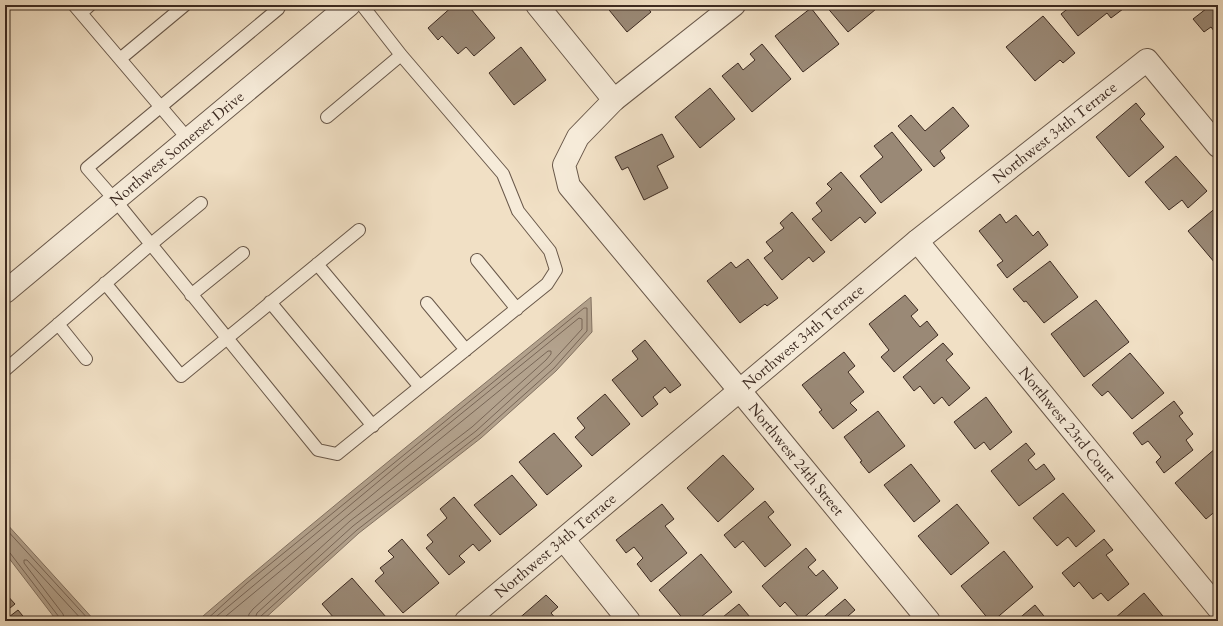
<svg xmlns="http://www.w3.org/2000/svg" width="1223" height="626" font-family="Cardo,serif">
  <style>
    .water { fill: #b3a28d; stroke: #837262 }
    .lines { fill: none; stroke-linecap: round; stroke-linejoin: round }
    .shore { stroke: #786657; stroke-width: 1 }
    .building { fill: #9a8976; stroke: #3c2a21 }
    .lane-casing { stroke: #69584a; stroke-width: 14 }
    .street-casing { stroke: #69584a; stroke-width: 24 }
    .lane { stroke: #f6ebd9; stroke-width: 12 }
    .street { stroke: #f6ebd9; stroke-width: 22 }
    .labels { text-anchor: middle; stroke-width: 3; stroke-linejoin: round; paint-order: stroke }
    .street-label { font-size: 15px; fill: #3c2a21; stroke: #f6ebd9 }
  </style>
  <rect width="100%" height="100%" fill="#f1e0c5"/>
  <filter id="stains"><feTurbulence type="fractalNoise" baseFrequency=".005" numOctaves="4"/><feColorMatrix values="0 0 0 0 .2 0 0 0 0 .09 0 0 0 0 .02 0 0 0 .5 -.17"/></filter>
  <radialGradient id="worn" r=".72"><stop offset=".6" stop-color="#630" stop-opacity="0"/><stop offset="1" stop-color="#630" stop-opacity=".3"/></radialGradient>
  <!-- water -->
  <path class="water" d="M591,297L592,332L556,371L481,438L359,533L262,621H201L203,616C330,507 461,403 591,297Z
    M5,522L95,621H57L5,553Z"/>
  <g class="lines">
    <!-- shore -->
    <path class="shore" d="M5,528L90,621
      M5,551L10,553L59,617L60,621
      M65,621L63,614L24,563V560H27L83,621
      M205,621L247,583L584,308H587V331L554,368L479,435L357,530L261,616L259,621
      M211,621L403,461L579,318L582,319V329L550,364L476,431L353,526L257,613L254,621
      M220,621L407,466L548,351H551V354L546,360L472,427L350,521L253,609L249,614L248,621"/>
  </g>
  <!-- building -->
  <path class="building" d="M454,5H476L471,9L495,38L474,56L466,47L458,54L442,36L438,40L428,28Z
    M605,5H645L651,12L627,32Z
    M825,5H881L848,32Z
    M1068,5H1120L1123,9L1111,18L1107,13L1078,36L1061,14L1070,7Z
    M1211,5H1218V36L1211,27L1204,32L1193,19Z
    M811,8L839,44L803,72L775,36Z
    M1043,16L1075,53L1063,63L1060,60L1035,81L1006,47Z
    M762,44L791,79L752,112L722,76L738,63L743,70L755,60L750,54Z
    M521,47L546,80L514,105L489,73Z
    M710,88L735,119L700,148L675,117Z
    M1136,103L1145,114L1140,119L1164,147L1129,177L1096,137Z
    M953,107L969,126L940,151L945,158L934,167L898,126L911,115L925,131Z
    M892,132L922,170L881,203L860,176L883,157L874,146Z
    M662,134L674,157L657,166L668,188L644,200L628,167L622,170L615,157Z
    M1176,156L1207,191L1188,208L1182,200L1169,210L1145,182Z
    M841,172L876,213L865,223L860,217L831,241L812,219L822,211L816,203L832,189L827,184Z
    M1218,206V260L1215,263L1188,231Z
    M792,212L825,252L813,262L809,257L782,280L764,258L773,251L766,242L784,228L780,223Z
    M1000,214L1006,223L1016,215L1033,236L1038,231L1048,245L1007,278L997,265L1003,261L979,231Z
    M748,259L778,298L767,306L765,304L740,323L707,281L731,262L736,268Z
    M1050,261L1078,297L1044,323L1026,301L1024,302L1013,289Z
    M905,295L918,310L911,316L920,327L927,321L938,335L894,372L881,357L889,350L869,324Z
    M1096,300L1129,342L1084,377L1051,334Z
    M645,340L681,385L670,393L665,387L653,397L658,404L642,417L612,380L638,359L632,351Z
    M943,343L953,354L946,360L970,388L949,406L942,397L934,404L920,386L914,391L903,377Z
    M844,352L855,366L848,372L864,392L850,403L857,410L833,429L819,412L822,410L802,385Z
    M1130,353L1164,393L1132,419L1108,391L1102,396L1092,385Z
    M605,394L630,424L592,456L575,437L585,428L577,418Z
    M986,397L1012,432L990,450L984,442L975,449L954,422Z
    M1174,401L1183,413L1179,416L1193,434L1186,440L1193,450L1164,473L1156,462L1161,457L1148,441L1142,445L1133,433Z
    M878,411L905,446L869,473L860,462L862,461L844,437Z
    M554,433L582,466L547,495L519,462Z
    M1026,443L1035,454L1028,460L1036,470L1044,464L1055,479L1019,506L991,471Z
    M1216,448L1218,451V509L1206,519L1175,483Z
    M723,455L754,489L718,522L687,488Z
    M911,464L940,501L914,522L884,485Z
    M512,475L537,505L500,535L474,505Z
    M1063,493L1095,531L1076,547L1068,537L1057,546L1033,518Z
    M454,497L491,541L479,551L473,544L459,556L465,562L449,575L426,548L433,542L427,535L447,518L440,509Z
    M765,501L774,512L768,517L791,545L765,567L743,541L735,548L724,535Z
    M662,504L674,519L665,526L687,553L651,582L637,564L643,558L634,547L626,553L616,540Z
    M957,504L989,543L951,575L918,536Z
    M402,539L439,583L403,613L375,581L384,573L380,568L394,557L388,551Z
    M1104,539L1113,550L1106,555L1129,584L1108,601L1101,593L1093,599L1079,582L1074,587L1062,573Z
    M806,548L816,560L808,567L816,576L823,570L838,588L801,620L785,602L780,607L762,586Z
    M1004,551L1033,587L993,621H990L961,586Z
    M701,554L732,592L696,621H685L659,590Z
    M352,578L386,617L382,621H331L334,618L322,604Z
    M5,593L15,604L5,612Z
    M1144,593L1167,621H1117L1115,618Z
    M546,595L558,607L551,613L558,621H516Z
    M845,599L855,610L848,616L853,621H819Z
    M739,604L750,617L745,621H718Z
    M1035,605L1048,621H1016Z
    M18,610L27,621H5V620Z"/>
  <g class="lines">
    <!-- lane casing -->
    <g class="lane-casing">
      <path id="lane" d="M74,5L188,139
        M280,5L278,9L87,168L115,200L318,450L337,454L547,284L556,270L550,251L518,211L503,174L401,55L362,5
        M81,13L90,5
        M120,59L185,5
        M327,117L401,55
        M477,260L517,309
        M317,264L420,387
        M105,283L181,376L359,230
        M191,295L243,253
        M270,302L373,426
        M427,303L466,350
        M58,324L86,359
        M5,370L150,245L201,203"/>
    </g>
    <!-- street casing -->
    <g class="street-casing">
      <g id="street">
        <path d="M537,5L614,100"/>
        <path id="s1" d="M734,5L614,100L578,137L564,165L569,186L740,391L929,621"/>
        <path id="s2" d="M917,241L1218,608"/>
        <path id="s3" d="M5,292L349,5"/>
        <path d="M564,540L629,621"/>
        <path id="s4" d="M466,621L917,241L1147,60L1218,146"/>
      </g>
    </g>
    <!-- lane -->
    <use href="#lane" class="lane"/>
    <!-- street -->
    <use href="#street" class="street"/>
  </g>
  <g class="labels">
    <!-- street labels -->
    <g class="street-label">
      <text dy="5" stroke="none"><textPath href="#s4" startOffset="765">Northwest 34th Terrace</textPath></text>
      <text dy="5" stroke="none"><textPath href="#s3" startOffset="224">Northwest Somerset Drive</textPath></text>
      <text dy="5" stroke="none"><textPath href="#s4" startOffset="441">Northwest 34th Terrace</textPath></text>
      <text dy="5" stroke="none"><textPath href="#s2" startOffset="237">Northwest 23rd Court</textPath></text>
      <text dy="5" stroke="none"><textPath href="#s1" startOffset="613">Northwest 24th Street</textPath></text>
      <text dy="5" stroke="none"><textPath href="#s4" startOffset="117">Northwest 34th Terrace</textPath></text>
    </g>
  </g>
  <!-- margin -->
  <rect width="1223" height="626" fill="none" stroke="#f1e0c5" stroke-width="20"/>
  <rect x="6" y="6" width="1211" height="614" fill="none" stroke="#3c2a21" stroke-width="2"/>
  <rect x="10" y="10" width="1203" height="606" fill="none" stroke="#3c2a21"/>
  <rect width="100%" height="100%" filter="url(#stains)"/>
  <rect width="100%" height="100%" fill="url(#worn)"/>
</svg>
